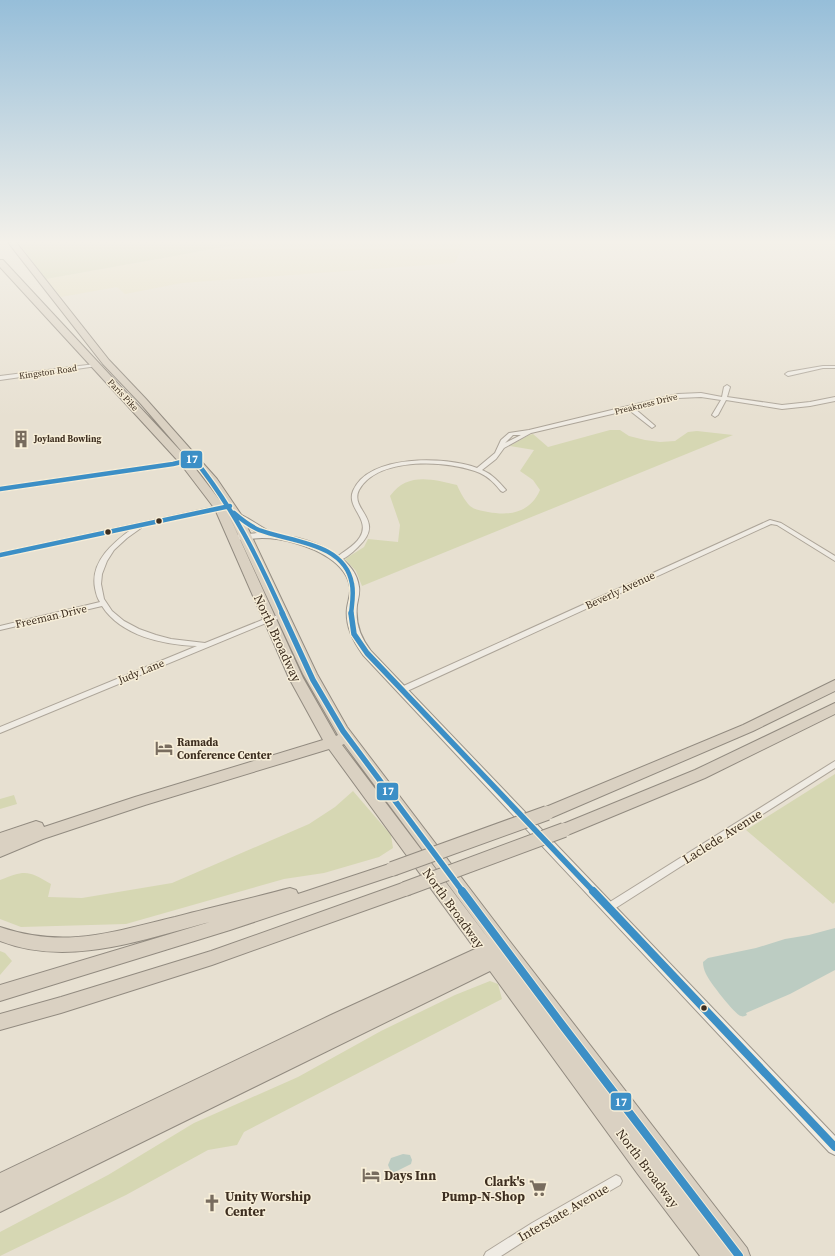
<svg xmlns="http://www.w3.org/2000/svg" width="835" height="1256" font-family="'Source Serif 4',serif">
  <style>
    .farmland { fill: #e6dfc2 }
    .green { fill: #d6d7b3 }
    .water { fill: #bcccc2 }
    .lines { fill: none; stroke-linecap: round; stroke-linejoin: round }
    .street-casing { stroke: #ada599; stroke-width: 2 }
    .secondary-casing { stroke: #9c958a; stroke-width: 2 }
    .highway-casing { stroke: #928b80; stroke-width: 2 }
    .street { fill: #efebe3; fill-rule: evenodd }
    .secondary { fill: #efebe3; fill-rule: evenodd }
    .highway { fill: #dad1c2; fill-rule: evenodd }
    .highway-bridge-casing { stroke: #928b80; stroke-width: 16; stroke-linecap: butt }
    .highway-bridge { stroke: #dad1c2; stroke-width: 14 }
    .bus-1-far2-casing { stroke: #f7eed8; stroke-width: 7 }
    .bus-1-far1-casing { stroke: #f7eed8; stroke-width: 8 }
    .bus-1-casing { stroke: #f7eed8; stroke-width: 10 }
    .bus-1-far2 { stroke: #3c8fc6; stroke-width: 4.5 }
    .bus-1-far1 { stroke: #3c8fc6; stroke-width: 5.5 }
    .bus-1 { stroke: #3c8fc6; stroke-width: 8 }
    .bus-dot { fill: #3d2e20; stroke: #f7eed8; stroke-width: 1.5 }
    .labels { text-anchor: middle; stroke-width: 3; stroke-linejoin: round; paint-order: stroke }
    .far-street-label { font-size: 9px; fill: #3d2e20; stroke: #f7eed8 }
    .far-poi-label { font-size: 9px; font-weight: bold; fill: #3d2e20; stroke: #f7eed8; text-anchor: start }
    .street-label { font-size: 11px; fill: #3d2e20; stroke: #f7eed8 }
    .poi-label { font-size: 11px; font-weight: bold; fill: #3d2e20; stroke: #f7eed8; text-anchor: start }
    .near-street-label { font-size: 13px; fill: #3d2e20; stroke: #f7eed8 }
    .near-poi-label { font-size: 13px; font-weight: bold; fill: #3d2e20; stroke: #f7eed8; text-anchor: start }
    .line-badge { stroke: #f7eed8; stroke-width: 1.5 }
    .badge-label { font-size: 11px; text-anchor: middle; font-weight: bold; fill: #fff }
  </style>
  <rect width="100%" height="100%" fill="#e7e0d1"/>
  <!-- farmland -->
  <path class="farmland" d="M258,241H464L455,263L182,283L125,294L117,287L61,297L46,279Z"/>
  <!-- green -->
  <path class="green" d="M17,241H258L46,279Z
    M610,430H620L629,436L645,440L660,442L675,441L688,432L697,431L733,435L362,586L356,571L345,559L364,547L368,539L398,542L400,525L390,496C407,472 432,479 457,485C460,492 465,501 470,506C475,510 482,511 488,512C510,516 530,513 540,490L533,480L520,471L534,450L510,446L529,435L533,434L548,447Z
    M835,774V902L833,904L746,830Z
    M353,791L391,835L393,848L379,857L324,873L284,879L126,924L21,927L0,919V880C25,870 28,870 51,884L48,897L82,898L172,883L309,824L335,807Z
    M14,795L17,804L0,809V799Z
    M0,951L5,953L12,961L0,975Z
    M490,981L498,984L502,999L244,1132L237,1145L208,1150L126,1195L0,1256V1232L108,1175L194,1123L298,1077L381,1031L455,995Z"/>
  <!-- water -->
  <path class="water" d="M835,928V970L790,994L746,1013L747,1015C745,1016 743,1017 741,1016C735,1015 709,981 706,974C704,970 703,966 703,962L708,958L756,948L785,939L809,935Z
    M403,1154L410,1155L412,1160L411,1164L393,1173L391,1172L388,1165L391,1158Z"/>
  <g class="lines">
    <!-- street casing -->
    <g class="street-casing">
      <path id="street" d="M95,364H97V366L0,380V376Z
        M823,366H835V368H823L788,376L785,374L788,372Z
        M727,385L730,387L727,397L782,405L810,402L835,397V401L810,406L782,409L726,400L718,415L715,417L712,415L721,400L701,397L678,398L634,408L654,425L655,426L652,428L629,410L531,433L504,448L496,459L482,470C492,474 499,482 506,490L503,492L501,491C495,484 489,477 480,473C450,460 378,456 359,490C349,510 387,520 358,547C352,553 345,559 338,561L335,559C343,551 354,547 360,537C371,519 346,508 353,491C368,454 446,456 477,468L495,453L501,440L509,433L529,430L678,394L701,393L722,397L724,387ZM513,435H521L505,443Z
        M188,458L191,460L190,461L173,466L0,491V487L173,462Z
        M223,505L226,507L225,508L142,526L141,528L127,538L114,550L107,561L102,574L101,584L104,599L112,611L124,621L139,629L156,635L171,639L205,643L267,618L283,614L285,615L286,616L285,617L271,621L0,733V727L197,646C164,645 121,636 102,606L0,630V626L100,602C97,598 96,593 95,588C90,561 114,542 133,528L0,557V553Z
        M770,520L781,523L835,556V561L777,525L771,524L405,692H402L398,690L399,688Z
        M835,761V768L611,911L608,912L605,911L603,908L605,905Z
        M616,1175L620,1177L622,1181L620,1185L540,1231L501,1256H484L486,1252L532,1223Z"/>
    </g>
    <!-- secondary casing -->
    <g class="secondary-casing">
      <path id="secondary" d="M236,513C247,516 260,527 271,532C279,536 289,536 298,538C321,544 356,559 359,587C360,593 358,599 357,605C355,623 360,637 371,651L835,1136V1155L829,1152L363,655C353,641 345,626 347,608C348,601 351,594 350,587C346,562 316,549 295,543C285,540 273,538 262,538C253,538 244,541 235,539L234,537L235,535L258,533L233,518L232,516Z"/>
    </g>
    <!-- highway casing -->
    <g class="highway-casing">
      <path id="highway" d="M7,241H15L109,360L146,399L217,479L242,516L317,674L347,727L508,939L747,1248L750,1256H700L637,1173L490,971L0,1212V1173L331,1015L475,949L329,749L145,805L43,839L0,857V833L36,821L42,823L44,827L135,797L323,740L289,678L215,509L180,463L0,267V260H3L188,459L221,502L209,483L140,403L103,364ZM227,511L303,674L338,735L336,736L303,678ZM344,744L491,942L342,745Z
        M835,680V691L753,731L553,817L547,819L541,817L539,813L541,809L743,725Z
        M835,703V714L705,778L570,834L564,836L558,834L556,830L558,826L695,770Z
        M392,863L398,864L400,869L398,874L230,930L0,1001V985L210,922C143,939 69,968 0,941V927C65,949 112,932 175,917C213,907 252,898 290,888L296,890L298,894Z
        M405,882L411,884L413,889L411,894L212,965L61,1013L0,1030V1014L61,997L211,951Z"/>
    </g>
    <!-- street -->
    <use href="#street" class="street"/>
    <!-- secondary -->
    <use href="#secondary" class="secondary"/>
    <!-- highway -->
    <use href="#highway" class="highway"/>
    <!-- highway-bridge casing -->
    <g class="highway-bridge-casing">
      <path id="highway-bridge" d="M392,869L547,813
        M405,889L564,830"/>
    </g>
    <!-- highway-bridge -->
    <use href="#highway-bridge" class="highway-bridge"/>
    <!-- bus-1-far2 casing -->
    <g class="bus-1-far2-casing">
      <path id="bus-1-far2" d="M0,489L173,464L194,459C234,509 257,556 283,614
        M234,513C242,520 250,526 259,530C290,542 345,542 352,584C354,594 352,604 351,614
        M0,555L230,506"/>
    </g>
    <!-- bus-1-far1 casing -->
    <g class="bus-1-far1-casing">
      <path id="bus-1-far1" d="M282,613L313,680L343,731L463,892
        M351,613L354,634L367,653L594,892"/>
    </g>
    <!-- bus-1 casing -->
    <g class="bus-1-casing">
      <path id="bus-1" d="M462,891L563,1026L739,1256
        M593,891L835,1147"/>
    </g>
    <!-- bus-1-far2 -->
    <use href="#bus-1-far2" class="bus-1-far2"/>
    <!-- bus-1-far1 -->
    <use href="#bus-1-far1" class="bus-1-far1"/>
    <!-- bus-1 -->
    <use href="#bus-1" class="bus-1"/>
  </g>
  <!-- sky -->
  <linearGradient id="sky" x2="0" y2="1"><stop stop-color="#96bed9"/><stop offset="0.58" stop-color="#f4f1ea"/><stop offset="1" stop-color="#f4f1ea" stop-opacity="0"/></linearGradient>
  <rect width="835" height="417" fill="url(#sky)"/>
  <!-- icons -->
  <defs>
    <g id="building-bare" transform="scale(1.38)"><path d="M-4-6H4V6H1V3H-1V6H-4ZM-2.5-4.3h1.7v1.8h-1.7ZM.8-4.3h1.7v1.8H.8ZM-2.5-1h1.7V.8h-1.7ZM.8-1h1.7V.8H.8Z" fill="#786c5e" stroke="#f7eed8" stroke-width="2.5" paint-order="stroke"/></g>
    <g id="hotel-bare" transform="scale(1.38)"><path d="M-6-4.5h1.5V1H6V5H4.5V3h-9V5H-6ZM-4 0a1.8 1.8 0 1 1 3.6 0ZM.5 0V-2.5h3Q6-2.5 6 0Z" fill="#786c5e" stroke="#f7eed8" stroke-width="2.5" paint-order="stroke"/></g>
    <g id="supermarket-bare" transform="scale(1.38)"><path d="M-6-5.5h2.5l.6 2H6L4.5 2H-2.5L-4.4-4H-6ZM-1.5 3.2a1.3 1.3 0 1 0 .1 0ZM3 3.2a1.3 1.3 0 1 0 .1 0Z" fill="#786c5e" stroke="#f7eed8" stroke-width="2.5" paint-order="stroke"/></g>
    <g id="church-bare" transform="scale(1.38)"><path d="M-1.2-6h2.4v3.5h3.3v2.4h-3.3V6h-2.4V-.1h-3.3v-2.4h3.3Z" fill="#786c5e" stroke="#f7eed8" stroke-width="2.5" paint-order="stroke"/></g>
  </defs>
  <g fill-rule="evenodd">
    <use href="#building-bare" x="21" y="439"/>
    <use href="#hotel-bare" x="164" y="748"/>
    <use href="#hotel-bare" x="371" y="1175"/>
    <use href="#supermarket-bare" x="538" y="1188"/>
    <use href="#church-bare" x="212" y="1203"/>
  </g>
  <!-- markers -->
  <g class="bus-dot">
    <circle cx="159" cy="521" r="3.5"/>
    <circle cx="108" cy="532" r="3.5"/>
    <circle cx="704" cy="1008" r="3.5"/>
  </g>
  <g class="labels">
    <!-- far-street labels -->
    <g class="far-street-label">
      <text transform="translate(48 372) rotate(-8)" y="3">Kingston Road</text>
      <text transform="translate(123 395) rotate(47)" y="3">Paris Pike</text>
      <text transform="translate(646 404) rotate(-14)" y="3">Preakness Drive</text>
    </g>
    <!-- far-poi labels -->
    <g class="far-poi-label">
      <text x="34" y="442">Joyland Bowling</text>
    </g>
    <!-- street labels -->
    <g class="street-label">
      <text transform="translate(620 590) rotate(-25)" y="4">Beverly Avenue</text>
      <text transform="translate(51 616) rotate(-13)" y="4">Freeman Drive</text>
      <text transform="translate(141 671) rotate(-22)" y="4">Judy Lane</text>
    </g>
    <!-- poi labels -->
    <g class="poi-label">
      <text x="177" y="746">Ramada<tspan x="177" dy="13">Conference Center</tspan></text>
    </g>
    <!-- near-street labels -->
    <g class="near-street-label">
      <text transform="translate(278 638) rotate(65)" y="5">North Broadway</text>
      <text transform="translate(722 836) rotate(-32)" y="5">Laclede Avenue</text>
      <text transform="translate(454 908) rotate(54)" y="5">North Broadway</text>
      <text transform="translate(648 1168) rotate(53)" y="5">North Broadway</text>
      <text transform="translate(563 1212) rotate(-30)" y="5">Interstate Avenue</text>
    </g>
    <!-- near-poi labels -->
    <g class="near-poi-label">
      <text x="384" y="1180">Days Inn</text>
      <text x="525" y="1186" text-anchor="end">Clark's<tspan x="525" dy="15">Pump-N-Shop</tspan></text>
      <text x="225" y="1201">Unity Worship<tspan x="225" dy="15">Center</tspan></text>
    </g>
  </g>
  <g class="line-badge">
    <rect x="180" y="450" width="23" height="19" rx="4" fill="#3c8fc6"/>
    <rect x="376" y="782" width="23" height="19" rx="4" fill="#3c8fc6"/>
    <rect x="610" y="1092" width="22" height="19" rx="4" fill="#3c8fc6"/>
  </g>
  <g class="badge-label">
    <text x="192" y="463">17</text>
    <text x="388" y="795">17</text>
    <text x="621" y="1106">17</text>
  </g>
</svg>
